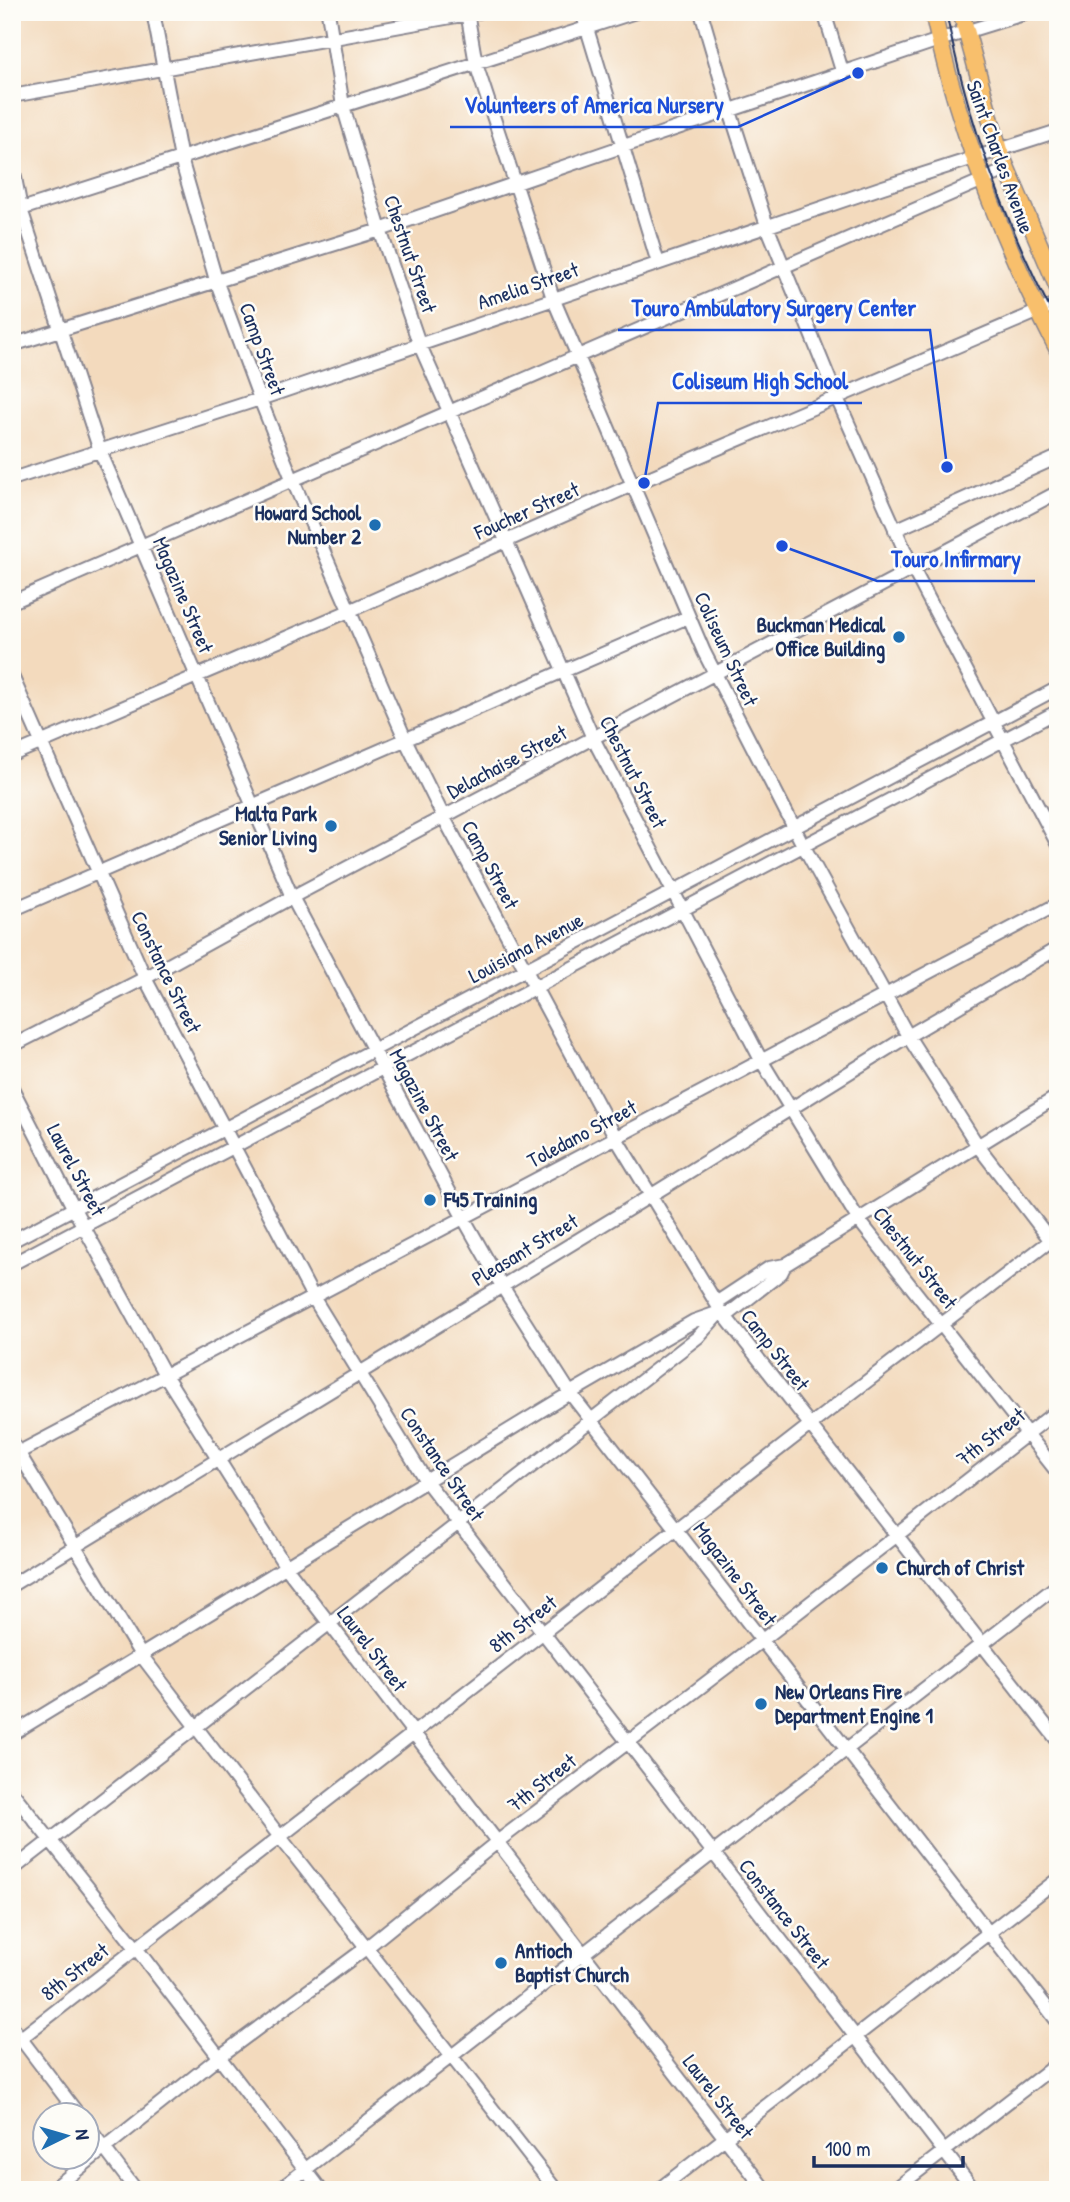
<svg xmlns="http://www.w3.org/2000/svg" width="1070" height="2202" font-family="'Patrick Hand',sans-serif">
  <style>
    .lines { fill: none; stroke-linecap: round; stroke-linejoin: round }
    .minor-casing { stroke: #87848e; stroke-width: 16 }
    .major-casing { stroke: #87848e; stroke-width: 19 }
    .minor { stroke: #fff; stroke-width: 12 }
    .major { stroke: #f8bf6c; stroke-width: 16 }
    .tram { stroke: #1b2f5e; stroke-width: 2 }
    .poi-dot { fill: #1f6fb2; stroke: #fdfcf7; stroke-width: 2.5 }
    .labels { text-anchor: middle; stroke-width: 5; stroke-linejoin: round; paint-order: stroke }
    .street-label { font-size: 21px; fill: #1b2f5e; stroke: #fdfcf7 }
    .poi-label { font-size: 21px; font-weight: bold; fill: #1b2f5e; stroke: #fdfcf7; text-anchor: start }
    .leader { fill: none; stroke: #1d4ed8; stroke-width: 2.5 }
    .callout-dot { fill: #1d4ed8; stroke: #fdfcf7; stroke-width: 2.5 }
    .callout-label { font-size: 23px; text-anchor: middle; font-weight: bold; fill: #1d4ed8; stroke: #fdfcf7; stroke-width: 5; stroke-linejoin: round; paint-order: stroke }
  </style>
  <rect width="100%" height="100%" fill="#fdfcf7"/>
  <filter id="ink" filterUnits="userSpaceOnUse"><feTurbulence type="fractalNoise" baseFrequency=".0143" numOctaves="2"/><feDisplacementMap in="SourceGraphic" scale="14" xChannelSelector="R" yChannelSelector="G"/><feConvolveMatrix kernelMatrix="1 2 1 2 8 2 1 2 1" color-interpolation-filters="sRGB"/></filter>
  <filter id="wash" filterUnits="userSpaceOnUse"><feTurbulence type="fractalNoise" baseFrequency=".00686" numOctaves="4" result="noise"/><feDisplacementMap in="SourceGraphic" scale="28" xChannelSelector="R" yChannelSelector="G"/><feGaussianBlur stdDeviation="1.57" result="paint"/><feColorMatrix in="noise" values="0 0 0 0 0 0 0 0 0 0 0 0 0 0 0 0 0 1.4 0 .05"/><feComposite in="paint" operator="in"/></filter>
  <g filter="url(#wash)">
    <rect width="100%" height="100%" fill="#f3dabd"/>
  </g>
  <g filter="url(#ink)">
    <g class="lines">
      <!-- minor casing -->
      <g class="minor-casing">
        <path id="minor" d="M153,12L181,159L216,280L260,399L293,481L406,741L444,818L616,1138L721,1311L1058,1741
          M328,12L343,106L380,230L419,343L593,738L761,1060L858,1219L1058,1473
          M467,12L476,64L553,298L704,652L803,845L908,1036L978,1146L1058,1250
          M582,12L658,263
          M701,12L730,111L767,226L837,398L913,569L1058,845
          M824,12L843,74
          M12,96L479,12
          M12,162L21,209L100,451L292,897L464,1219L502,1286L570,1393L1058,2022
          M12,212L636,12
          M12,345L380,230L621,147L939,40L1030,12
          M12,479L260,399L883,187L1058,131
          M895,530L1058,457
          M12,602L1006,170
          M12,676L145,978L313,1297L426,1481L974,2190
          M12,755L349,611L632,485L1058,303
          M12,910L688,617
          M12,1046L145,978L292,897L1058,492
          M12,1088L74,1209L165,1375L286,1567L765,2190
          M12,1241L1058,688
          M12,1264L1058,711
          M716,1303L769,1268L785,1265
          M725,1317L781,1273L785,1265L1058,1096
          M12,1442L141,1655L280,1837L556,2190
          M12,1456L1058,904
          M12,1585L650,1196L908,1036L1058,948
          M12,1734L570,1393L694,1321L717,1313
          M12,1792L136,1948L321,2190
          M12,1870L698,1337L721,1311
          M12,2027L78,2114
          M12,2045L810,1425L1058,1235
          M88,2127L136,2190
          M52,2190L219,2057L366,1948L497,1842L761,1641L1058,1410
          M279,2190L1058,1585
          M658,2190L1058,1879
          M894,2190L1058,2063"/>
      </g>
      <!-- major casing -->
      <g class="major-casing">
        <path id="major" d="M933,12C958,130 1003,243 1058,350
          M961,12L999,150L1058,288"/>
      </g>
      <!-- minor -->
      <use href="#minor" class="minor"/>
      <!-- major -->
      <use href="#major" class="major"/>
      <!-- tram -->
      <path class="tram" d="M946,12C967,122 1007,226 1058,325"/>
    </g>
  </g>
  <!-- markers -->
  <g class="poi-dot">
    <circle cx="375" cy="525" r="7"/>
    <circle cx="899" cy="637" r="7"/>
    <circle cx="331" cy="826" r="7"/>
    <circle cx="430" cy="1200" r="7"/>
    <circle cx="882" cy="1568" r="7"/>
    <circle cx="761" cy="1704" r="7"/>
    <circle cx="501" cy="1963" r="7"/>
  </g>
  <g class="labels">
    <!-- street labels -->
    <g class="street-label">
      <text transform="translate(1000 157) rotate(70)" y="7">Saint Charles Avenue</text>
      <text transform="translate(410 254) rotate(71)" y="7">Chestnut Street</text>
      <text transform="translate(528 286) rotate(-19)" y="7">Amelia Street</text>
      <text transform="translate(262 349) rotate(70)" y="7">Camp Street</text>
      <text transform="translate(527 511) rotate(-24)" y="7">Foucher Street</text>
      <text transform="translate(183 595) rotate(67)" y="7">Magazine Street</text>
      <text transform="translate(726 649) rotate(65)" y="7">Coliseum Street</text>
      <text transform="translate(507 762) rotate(-28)" y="7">Delachaise Street</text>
      <text transform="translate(633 772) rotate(63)" y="7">Chestnut Street</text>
      <text transform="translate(490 865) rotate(62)" y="7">Camp Street</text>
      <text transform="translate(526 948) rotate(-28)" y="7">Louisiana Avenue</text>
      <text transform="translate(166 972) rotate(64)" y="7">Constance Street</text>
      <text transform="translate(424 1105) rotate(62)" y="7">Magazine Street</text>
      <text transform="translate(582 1134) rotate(-28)" y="7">Toledano Street</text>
      <text transform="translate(76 1170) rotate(62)" y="7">Laurel Street</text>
      <text transform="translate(525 1250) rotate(-31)" y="7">Pleasant Street</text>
      <text transform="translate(915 1258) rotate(52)" y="7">Chestnut Street</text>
      <text transform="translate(775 1350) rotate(52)" y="7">Camp Street</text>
      <text transform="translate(991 1437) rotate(-38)" y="7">7th Street</text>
      <text transform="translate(442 1464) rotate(56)" y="7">Constance Street</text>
      <text transform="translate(735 1574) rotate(53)" y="7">Magazine Street</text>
      <text transform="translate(523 1624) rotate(-38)" y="7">8th Street</text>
      <text transform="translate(372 1649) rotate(53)" y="7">Laurel Street</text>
      <text transform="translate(542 1783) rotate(-38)" y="7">7th Street</text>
      <text transform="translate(784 1914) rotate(52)" y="7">Constance Street</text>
      <text transform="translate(75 1972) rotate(-38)" y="7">8th Street</text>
      <text transform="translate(718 2097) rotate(52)" y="7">Laurel Street</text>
    </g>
    <!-- poi labels -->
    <g class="poi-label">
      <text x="361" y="520" text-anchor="end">Howard School<tspan x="361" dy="24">Number 2</tspan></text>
      <text x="885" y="632" text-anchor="end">Buckman Medical<tspan x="885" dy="24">Office Building</tspan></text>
      <text x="317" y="821" text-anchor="end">Malta Park<tspan x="317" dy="24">Senior Living</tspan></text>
      <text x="444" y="1207">F45 Training</text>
      <text x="896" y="1575">Church of Christ</text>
      <text x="775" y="1699">New Orleans Fire<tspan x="775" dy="24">Department Engine 1</tspan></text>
      <text x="515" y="1958">Antioch<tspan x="515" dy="24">Baptist Church</tspan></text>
    </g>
  </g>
  <!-- callouts -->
  <path class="leader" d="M858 73L738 127H450M947 467L930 330H618M644 483L658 403H862M782 546L877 581H1035"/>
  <g class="callout-dot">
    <circle cx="858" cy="73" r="7"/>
    <circle cx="947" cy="467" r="7"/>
    <circle cx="644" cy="483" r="7"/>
    <circle cx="782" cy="546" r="7"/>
  </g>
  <g class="callout-label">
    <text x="594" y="113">Volunteers of America Nursery</text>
    <text x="774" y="316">Touro Ambulatory Surgery Center</text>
    <text x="760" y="389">Coliseum High School</text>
    <text x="956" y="567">Touro Infirmary</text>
  </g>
  <!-- margin -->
  <rect width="1070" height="2202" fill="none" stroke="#fdfcf7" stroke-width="42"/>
  <!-- north arrow -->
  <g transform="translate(66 2136) rotate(85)"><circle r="33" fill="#fdfcf7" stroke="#a3aaba" stroke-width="2"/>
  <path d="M0-5L12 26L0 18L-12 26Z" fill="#1f6fb2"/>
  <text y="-10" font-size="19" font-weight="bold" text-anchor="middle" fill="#1b2f5e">N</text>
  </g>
  <!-- scale -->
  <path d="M814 2156v10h149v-10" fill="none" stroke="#1b2f5e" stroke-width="3.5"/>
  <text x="825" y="2156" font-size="21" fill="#1b2f5e" stroke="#fdfcf7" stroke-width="5" paint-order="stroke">100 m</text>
</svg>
